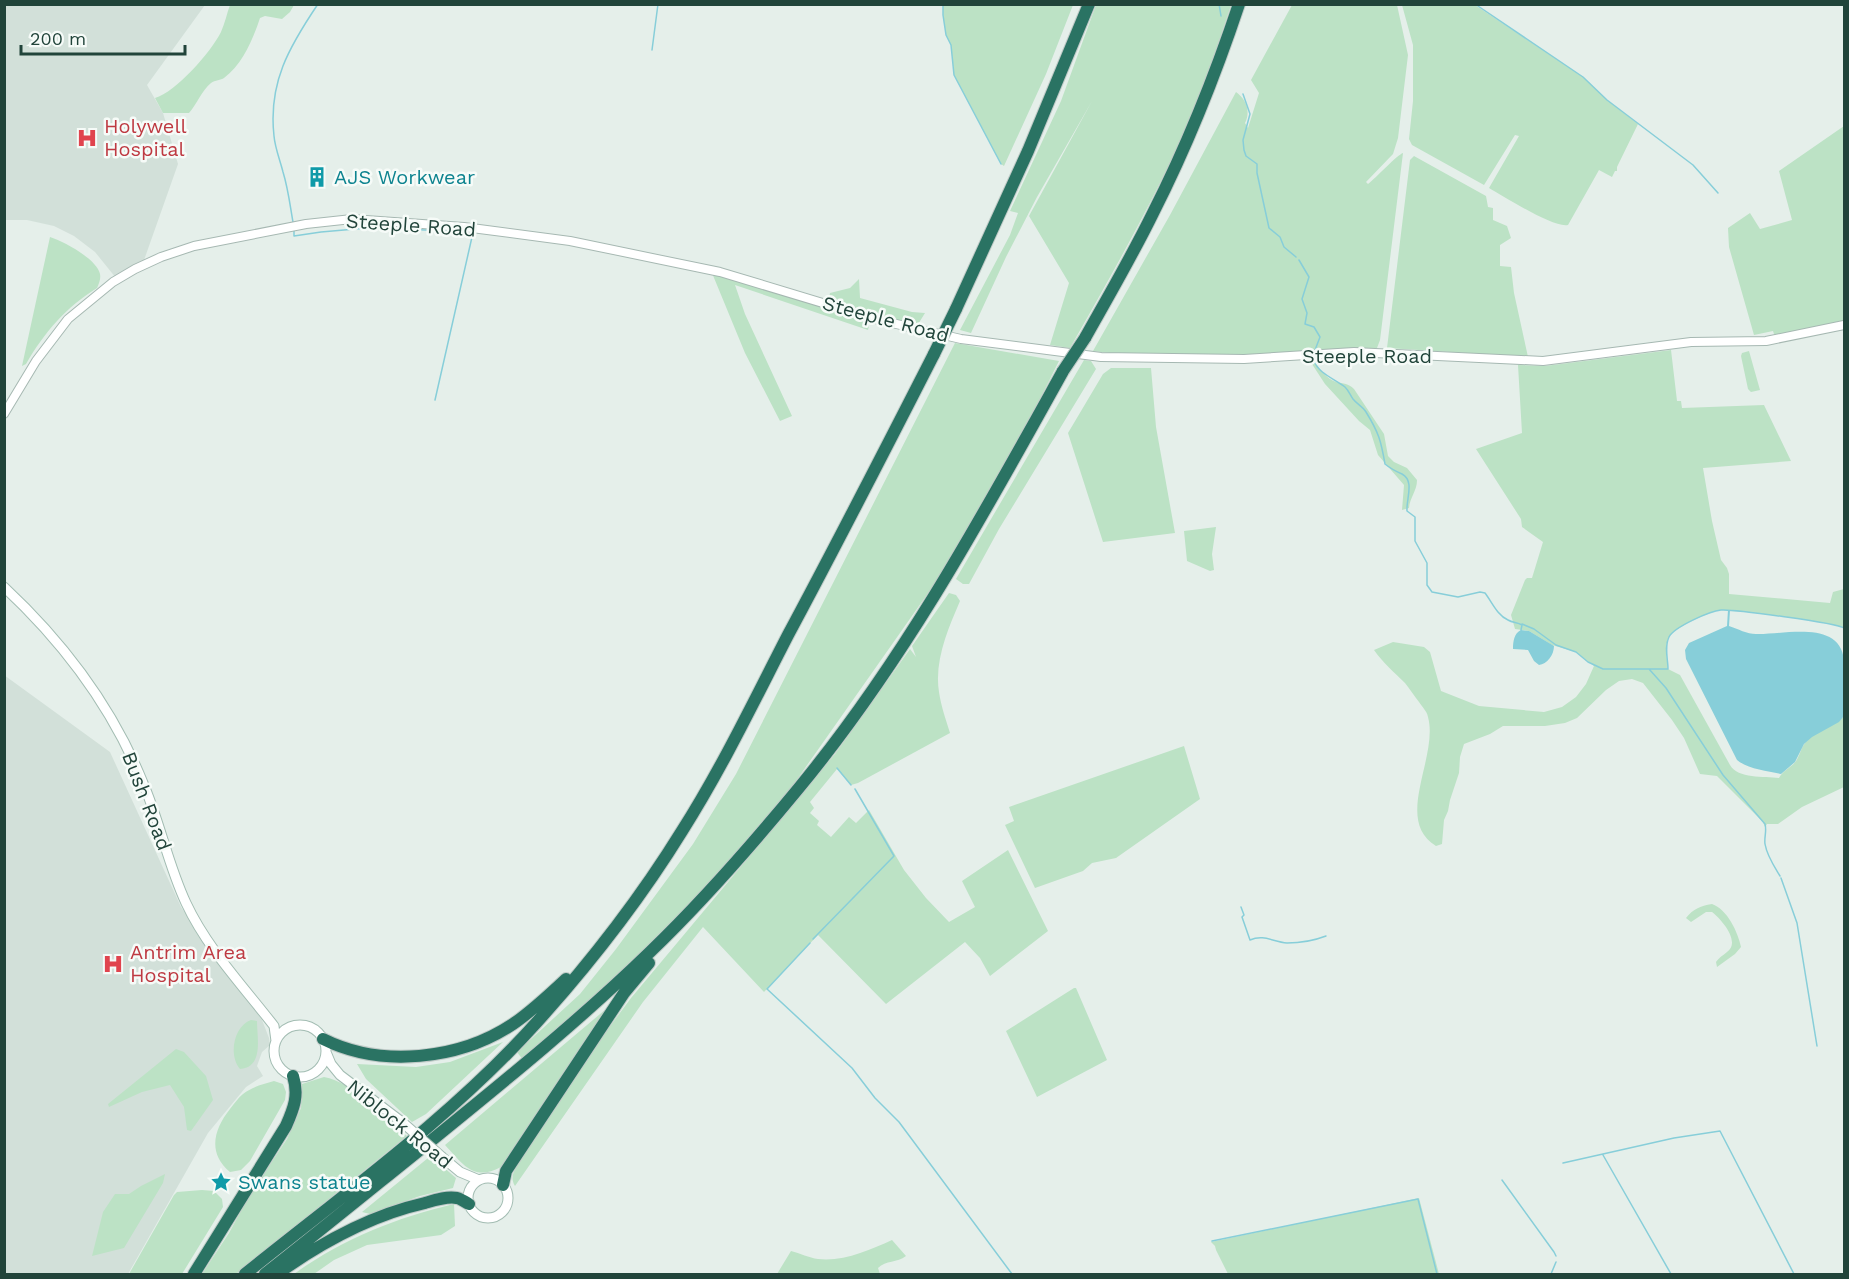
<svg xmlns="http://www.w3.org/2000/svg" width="1849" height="1279" font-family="'Work Sans',sans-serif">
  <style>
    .built { fill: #d2e0d9 }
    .green { fill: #bce2c5 }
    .water { fill: #87ced9 }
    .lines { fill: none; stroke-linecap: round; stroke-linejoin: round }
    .stream { stroke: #87ced9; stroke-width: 1.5 }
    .tertiary-casing { stroke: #a6b8b2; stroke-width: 10 }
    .secondary-casing { stroke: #a2bcb2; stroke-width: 11 }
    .motorway-casing { stroke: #c1cbc8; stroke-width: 14 }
    .tertiary { stroke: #fff; stroke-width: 8 }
    .secondary { stroke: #fff; stroke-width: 9 }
    .motorway { stroke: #2a7363; stroke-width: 12 }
    .secondary-bridge-casing { stroke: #a2bcb2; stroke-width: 11; stroke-linecap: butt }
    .motorway-bridge-casing { stroke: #c1cbc8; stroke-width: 14; stroke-linecap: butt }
    .secondary-bridge { stroke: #fff; stroke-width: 9 }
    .motorway-bridge { stroke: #2a7363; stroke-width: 12 }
    .labels { text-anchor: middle; stroke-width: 5; stroke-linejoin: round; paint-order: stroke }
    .health-label { font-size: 20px; fill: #be3a42; stroke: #f6fbf8; text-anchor: start }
    .culture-label { font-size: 20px; fill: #0d838f; stroke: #f6fbf8; text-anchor: start }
    .street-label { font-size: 20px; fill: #21443a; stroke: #f6fbf8 }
  </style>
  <rect width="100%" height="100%" fill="#e5efea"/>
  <!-- built -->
  <path class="built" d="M5,5H205L147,85L163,113L178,164L143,263L116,278L95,252L74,236L54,226L27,220H5Z
    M4,675L110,752L181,907L262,1020L269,1038L270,1045L262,1052L257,1066L263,1076L246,1087L208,1133L128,1274H5Z"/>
  <!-- green -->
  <path class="green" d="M230,5H294L290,12L282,19L265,16L260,18C253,39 243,64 224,78C221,80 215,80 211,83C202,90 197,104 189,113H163L155,98C176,92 211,52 221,32C225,23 227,13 230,5Z
    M943,5H1073L1046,74L1004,166L1001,164L954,75L951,45L946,35L943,15Z
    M1096,5H1231C1216,51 1201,97 1180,142C1147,212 1109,280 1070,348L1050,345L1069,283L1029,216L1092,101L1037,197L1006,257L971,333L960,330L1010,235L1018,213L1010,211L1061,101Z
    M1292,5H1397L1408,55L1398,138L1393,154L1366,182L1368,184C1376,178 1397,155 1403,153L1380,340L1377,348L1307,350L1305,352L1150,358L1093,351L1170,215L1236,92C1246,99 1251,111 1245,123L1248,128L1259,93L1251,80Z
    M1402,5H1475L1583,77L1607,100L1638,124L1617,167V171H1615L1612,177L1599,170L1568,225C1555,229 1503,196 1489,188L1519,136L1515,135L1484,185L1412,145L1409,139L1413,101V45Z
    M1844,126V321L1775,337L1773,331L1754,335L1729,247L1728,228L1750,213L1760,229L1792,220L1779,171Z
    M1414,156L1486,196L1488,207L1493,208V220L1507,226L1511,238L1500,245V266L1511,267L1514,293L1528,357L1387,348L1410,160Z
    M50,237C63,241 97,259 100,274C101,279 99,283 97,288C66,307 44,333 26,364L22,366Z
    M712,273L870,321L868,330L735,285L745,314L792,416L780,421L745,353Z
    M859,279L860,298L912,312L925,313L917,326L831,301L829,298L830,293L850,288Z
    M955,343L1059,361L1041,397L952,559L784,798L709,884L606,987L523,1060L517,1052L580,994L616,949L693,844L736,774Z
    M1671,350L1677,401H1681L1682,408L1764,405L1791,461L1703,468L1712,521L1721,560L1727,568L1729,574V594L1830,603L1833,592L1844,589V628C1837,623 1734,609 1721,610C1711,611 1673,628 1669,637C1664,646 1667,659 1668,669L1680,675L1730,765C1738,779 1764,776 1779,778C1783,770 1791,768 1796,761C1800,755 1801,748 1805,743C1815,730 1833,728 1844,716V787L1802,807L1778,824H1767L1765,827L1763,822L1717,776L1700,774L1684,738L1672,720L1643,683L1632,679L1619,681L1606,690L1577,718L1565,723L1545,726H1503L1490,734L1464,744L1460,757L1459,773L1450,800L1448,811L1444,820L1442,844L1436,846C1393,820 1439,757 1428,717C1427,711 1422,707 1419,702C1414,696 1410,689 1405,683C1394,672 1383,663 1374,650L1393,642L1424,647L1430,652L1441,691L1479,706L1544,712L1562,707L1576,697L1586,684L1594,666L1576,652L1552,645L1529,631L1515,629L1511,615L1525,580L1527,578H1532L1543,542L1522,527L1521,519L1476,449L1522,433L1518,365L1545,366Z
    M1749,351L1760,390L1751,392L1748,389L1741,356L1742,353Z
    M1084,360L1091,361L1096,369L999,529L969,584H963L956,579Z
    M1314,360C1318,368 1327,379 1336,382C1344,384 1348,383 1354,389L1384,434L1388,456L1394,462L1407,468L1417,480C1417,491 1410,497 1409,508L1402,510L1404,485L1378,455L1370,430L1359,421L1325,384L1310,361Z
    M1111,368H1151L1156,427L1175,533L1103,542L1068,433L1103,374Z
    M1216,527L1212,554L1214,570L1210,571L1187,561L1184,531Z
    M949,593L956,595L960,601C948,629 934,661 939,692C941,706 946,720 950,733L858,783L851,785L837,769L810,802L814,808L810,813L819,821L817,825L831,837L849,817L856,823L869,810L904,870L926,898L949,922L975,907L962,881L1008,850L1048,931L990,976L980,958L965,942L886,1004L818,935L764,992L703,927L643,1002L515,1186C509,1176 515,1170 520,1161L605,1033L631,998L835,754L910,649L916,657L912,646Z
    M1184,746L1200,799L1116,858L1092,863L1083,871L1035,888L1005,825L1014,821L1009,807Z
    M1712,904C1727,909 1738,932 1741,947L1735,954L1717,967L1716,962C1720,956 1726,954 1730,949C1738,938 1720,918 1712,912H1706L1691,922L1686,918C1693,909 1700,906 1712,904Z
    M1074,988H1076L1107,1060L1037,1097L1006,1031Z
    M606,1009L501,1167C473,1182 463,1164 445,1145Z
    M251,1020L257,1021C257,1038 264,1067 240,1069C228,1055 234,1026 251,1020Z
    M503,1042L426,1114L412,1122L366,1079L357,1064L416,1067L450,1062Z
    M176,1049L184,1052L206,1076L213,1100L191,1131L187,1130L184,1107L170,1085L142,1092L109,1107L108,1104Z
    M324,1077C353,1082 385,1117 407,1136L236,1274H202L229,1233L249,1196L287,1139L301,1108L302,1084Z
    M274,1081L283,1084L286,1092L285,1100L250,1161L241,1170L230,1172C207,1153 214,1129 230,1109C234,1104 238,1098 243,1094C252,1087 263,1084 274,1081Z
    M428,1158L434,1159L456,1178L453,1188L420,1196L370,1214L362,1212Z
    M165,1174L163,1183L124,1248L92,1256L103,1212L115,1194H129L141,1186Z
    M202,1190L214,1191L222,1199L223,1207L182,1274H129L174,1195L177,1192Z
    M1419,1198L1439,1274H1228L1216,1250L1215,1246L1211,1242Z
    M454,1204L455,1226L441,1235L367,1245L334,1260L314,1274H294C343,1239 395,1218 454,1204Z
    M892,1240L906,1256C897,1263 886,1260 878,1268L880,1274H777L791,1251C800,1253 809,1258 818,1259C843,1262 870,1250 892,1240Z"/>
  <!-- water -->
  <path class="water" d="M1728,610H1730L1729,626C1738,629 1747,634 1756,634C1783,635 1840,619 1844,660C1847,678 1845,698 1844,716L1839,722L1812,737L1804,744L1795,762L1781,774C1767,771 1748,769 1737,760L1686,659L1685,650L1689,643L1727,626Z
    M1521,630L1529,631L1554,646C1554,655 1547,664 1539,665L1534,661L1528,650L1513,649C1513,642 1514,633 1521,630Z"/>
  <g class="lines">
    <!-- stream -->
    <path class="stream" d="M943,4V15L946,35L951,45L954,75L1001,164
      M1219,4L1221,16
      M1475,4L1583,77L1607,100L1693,165L1718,193
      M652,50L658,4
      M1243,94L1250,114L1243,140L1244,150L1246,156L1257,164V173L1269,228L1280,237L1284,247L1296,257
      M293,222C290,205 288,188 283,172C280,160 275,148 274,136C268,83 289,47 318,4
      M294,230V236L321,232L367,228L455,231L472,237L435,400
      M1299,260L1309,277L1302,299L1307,313L1305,324L1314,327L1320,337L1315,350
      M1314,361C1319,374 1335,379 1345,387C1349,391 1350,395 1353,399C1357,404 1363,407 1366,412C1379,433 1381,441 1385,464C1391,469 1395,471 1402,474C1415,481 1406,499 1407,511L1415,517V541L1427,563V585L1432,592L1458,597L1480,592L1485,593C1492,602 1497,615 1508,620C1513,623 1517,622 1522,625L1521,630
      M1522,624L1534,629L1556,645L1576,652L1588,662L1603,669H1668C1668,659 1664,647 1669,637C1674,627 1710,611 1721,610C1733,609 1837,623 1844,628
      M1649,669L1666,688L1723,775L1765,824C1767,831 1764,837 1765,844C1767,856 1774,866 1780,876
      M837,768L851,785
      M1781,878L1797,923L1817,1046
      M1241,907L1244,915L1242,917L1250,940C1264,934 1273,942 1287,943C1301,943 1313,941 1326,936
      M813,939L894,856L855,789
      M810,943L767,989L852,1068L875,1098L899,1122L1012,1274
      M1603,1155L1671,1274
      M1563,1163L1674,1138L1720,1131L1794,1274
      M1502,1180L1554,1252L1556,1256
      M1212,1241L1418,1199L1437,1274
      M1551,1274L1556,1262"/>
    <!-- tertiary casing -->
    <g class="tertiary-casing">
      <path id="tertiary" d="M4,414L36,361L68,319L113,282L135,269L161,257L194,246L306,224L352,219L464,227L570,241L720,272L879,320L961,339L1101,357L1244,359L1354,352L1543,361L1691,342L1766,341L1844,325"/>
    </g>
    <!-- secondary casing -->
    <g class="secondary-casing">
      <path id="secondary" d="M4,587C63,642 113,709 143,783C160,822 168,865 186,903C207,948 243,986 274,1026L276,1041
        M274 1051a26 26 0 1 1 52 0a26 26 0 1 1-52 0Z
        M326,1052L331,1064L340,1075L402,1122
        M442,1157L460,1172L479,1180
        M468 1198a20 20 0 1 1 40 0a20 20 0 1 1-40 0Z"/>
    </g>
    <!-- motorway casing -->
    <g class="motorway-casing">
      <path id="motorway" d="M956,309L1028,151L1089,4
        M1085,338C1108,297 1132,256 1153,213C1187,146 1215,76 1239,4
        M323,1039C381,1068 459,1060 513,1024C532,1011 549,995 566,979
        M503,1185L506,1171L624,993L649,963
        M194,1274L286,1126C294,1108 299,1095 293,1076
        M245,1274C343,1195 453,1116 537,1022C591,962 640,899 682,831C722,768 754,701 788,635C838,542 886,448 934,354
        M265,1274C321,1230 376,1185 432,1140C506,1080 581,1019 650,952C703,901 751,846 798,789C904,661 983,515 1063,371
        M277,1274C322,1242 371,1215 425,1203C435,1200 447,1196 457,1198C461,1199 465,1202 469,1204"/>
    </g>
    <!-- tertiary -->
    <use href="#tertiary" class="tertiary"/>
    <!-- secondary -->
    <use href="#secondary" class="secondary"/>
    <!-- motorway -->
    <use href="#motorway" class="motorway"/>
    <!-- secondary-bridge casing -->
    <g class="secondary-bridge-casing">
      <path id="secondary-bridge" d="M402,1122L442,1157"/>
    </g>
    <!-- motorway-bridge casing -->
    <g class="motorway-bridge-casing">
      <path id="motorway-bridge" d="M934,354L956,309
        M1063,371L1085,338"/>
    </g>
    <!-- secondary-bridge -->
    <use href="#secondary-bridge" class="secondary-bridge"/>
    <!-- motorway-bridge -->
    <use href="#motorway-bridge" class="motorway-bridge"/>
  </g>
  <!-- icons -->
  <defs>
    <g id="hospital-bare" transform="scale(1.62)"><path d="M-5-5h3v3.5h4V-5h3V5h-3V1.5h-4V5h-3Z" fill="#e0444e" stroke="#f6fbf8" stroke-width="2.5" paint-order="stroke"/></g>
    <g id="building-bare" transform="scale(1.62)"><path d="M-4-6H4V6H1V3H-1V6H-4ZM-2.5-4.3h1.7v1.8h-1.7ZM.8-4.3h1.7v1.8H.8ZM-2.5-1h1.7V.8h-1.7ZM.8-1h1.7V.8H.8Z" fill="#0f9aa8" stroke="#f6fbf8" stroke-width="2.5" paint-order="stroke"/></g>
    <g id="sight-bare" transform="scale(1.62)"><path d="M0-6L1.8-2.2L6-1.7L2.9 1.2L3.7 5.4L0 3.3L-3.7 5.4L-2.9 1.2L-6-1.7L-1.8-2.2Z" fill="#0f9aa8" stroke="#f6fbf8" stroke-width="2.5" paint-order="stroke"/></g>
  </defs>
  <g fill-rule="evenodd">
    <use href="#hospital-bare" x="87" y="138"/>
    <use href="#building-bare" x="317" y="177"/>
    <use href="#hospital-bare" x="113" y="964"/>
    <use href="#sight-bare" x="221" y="1182"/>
  </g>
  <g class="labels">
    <!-- health labels -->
    <g class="health-label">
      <text x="104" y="133">Holywell<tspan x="104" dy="23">Hospital</tspan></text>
      <text x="130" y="959">Antrim Area<tspan x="130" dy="23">Hospital</tspan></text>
    </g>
    <!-- culture labels -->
    <g class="culture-label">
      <text x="334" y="184">AJS Workwear</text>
      <text x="238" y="1189">Swans statue</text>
    </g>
    <!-- street labels -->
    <g class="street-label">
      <text transform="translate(411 225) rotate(4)" y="7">Steeple Road</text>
      <text transform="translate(886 319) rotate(15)" y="7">Steeple Road</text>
      <text x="1367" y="363">Steeple Road</text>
      <text transform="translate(147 801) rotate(69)" y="7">Bush Road</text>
      <text transform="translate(400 1124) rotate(39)" y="7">Niblock Road</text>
    </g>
  </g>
  <!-- border -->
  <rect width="1849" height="1279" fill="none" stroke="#21443a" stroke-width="12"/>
  <!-- scale -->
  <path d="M21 45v9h164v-9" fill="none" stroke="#21443a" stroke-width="3"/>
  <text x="30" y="45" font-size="18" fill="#21443a" stroke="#f6fbf8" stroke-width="4.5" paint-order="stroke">200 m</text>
</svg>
